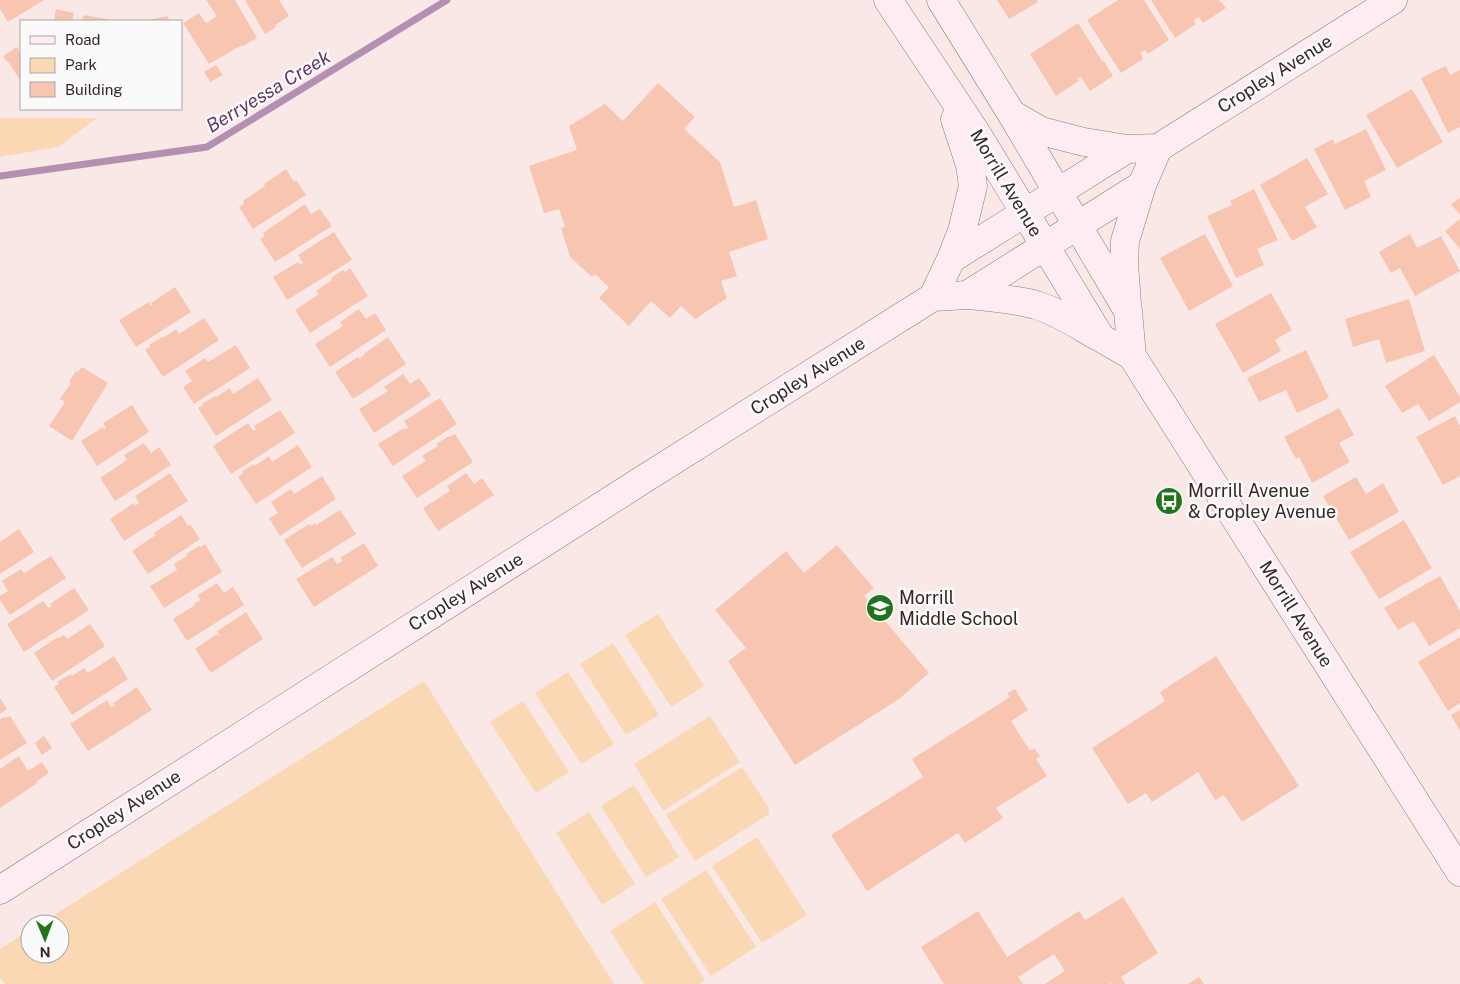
<svg xmlns="http://www.w3.org/2000/svg" width="1460" height="984" font-family="'Public Sans',sans-serif">
  <style>
    .green { fill: #fad8b4 }
    .lines { fill: none; stroke-linecap: round; stroke-linejoin: round }
    .stream { stroke: #b58fb1; stroke-width: 7 }
    .building { fill: #f7c5b0 }
    .secondary-casing { stroke: #9b7474; stroke-width: 29 }
    .secondary { stroke: #fdedf3; stroke-width: 28 }
    .labels { text-anchor: middle; stroke-width: 5; stroke-linejoin: round; paint-order: stroke }
    .street-label { font-size: 18px; fill: #382727; stroke: #fafafa }
    .poi-label { font-size: 18px; fill: #382727; stroke: #fafafa; text-anchor: start }
    .water-label { font-size: 19px; font-style: italic; fill: #673663; stroke: #fafafa }
  </style>
  <rect width="100%" height="100%" fill="#fae8e7"/>
  <!-- green -->
  <path class="green" d="M0,118H97L58,147L0,157Z
    M658,614L704,686L671,707L625,635Z
    M613,643L659,715L626,735L580,664Z
    M568,672L614,744L581,764L535,693Z
    M424,681L614,984H5L0,977V949L30,930V954H60V924H40Z
    M523,701L569,772L536,793L490,722Z
    M710,716L740,762L663,811L634,764Z
    M742,767L769,808V814L695,861L666,815Z
    M634,785L679,857L646,877L601,806Z
    M589,812L635,884L602,905L556,833Z
    M757,837L807,915L762,943L712,866Z
    M706,870L756,947L711,976L661,899Z
    M655,902L705,980L699,984H644L610,931Z"/>
  <g class="lines">
    <!-- stream -->
    <path class="stream" d="M0,176L207,147L447,0"/>
  </g>
  <!-- building -->
  <path class="building" d="M0,0H44L8,22L0,9Z
    M206,0H235L257,38L243,46L242,45L209,64L183,23L199,13L206,23L217,16Z
    M245,0H279L289,16L275,25L276,27L265,34Z
    M997,0H1037L1038,2L1009,19Z
    M1118,0H1144L1169,40L1148,54L1145,50L1140,53L1143,59L1121,73L1087,20Z
    M1151,0H1219L1226,8L1203,23L1199,17L1194,20L1196,24L1175,38Z
    M56,9L74,13L72,21H54Z
    M84,15L111,20V21H82Z
    M168,16L169,21H148V20Z
    M1078,23L1102,61H1104L1113,76L1090,91L1081,77L1077,79L1079,81L1056,96L1030,54Z
    M17,47L21,53V82L8,61L7,62L3,56Z
    M216,65L223,75L210,82L204,72Z
    M1446,66L1450,75L1460,70V127L1448,133L1421,78Z
    M658,83L695,117L684,129L720,162L734,207L756,200L768,239L729,252L737,276L721,281L727,298L695,319L681,306L670,318L651,301L629,326L599,298L609,287L595,274L592,277L570,257L561,228L565,227L559,209L544,213L529,166L577,150L569,126L605,104L623,121Z
    M1412,89L1443,142L1397,168L1366,115Z
    M1366,129L1386,170L1364,181L1371,197L1345,210L1314,149L1333,139L1335,144Z
    M1307,158L1328,194L1305,207L1317,227L1292,241L1260,185Z
    M286,169L294,182L296,180L306,195L253,229L239,207L244,204L243,201L265,186L264,184Z
    M1254,189L1278,240L1257,249L1264,265L1236,278L1207,216L1232,205L1230,201Z
    M1460,198V215L1451,204Z
    M305,204L311,214L320,209L332,226L275,262L260,239L265,236L263,233Z
    M1460,219V249L1445,231Z
    M334,232L352,260L287,300L273,277L298,262L300,265L303,263L298,255Z
    M1205,234L1233,286L1189,311L1160,258Z
    M1410,234L1417,248L1441,236L1460,271L1415,296L1400,268L1391,273L1379,252Z
    M350,268L368,296L310,333L295,310L319,294L316,291L332,280L331,278L343,270L345,272Z
    M175,287L191,312L136,347L119,320L149,302L151,306L153,305L151,303Z
    M1271,293L1292,330L1275,340L1281,351L1243,373L1215,324Z
    M1409,299L1425,351L1386,363L1379,339L1353,347L1345,319Z
    M359,309L366,319L375,313L386,330L330,367L315,344L343,326L340,322Z
    M204,318L219,340L163,377L145,350L150,347L149,345L162,337L163,338L176,329L179,334Z
    M388,337L406,364L353,399L335,372L358,357L362,362L360,358L365,354V353Z
    M236,345L250,368L194,404L183,387L192,381L185,371L205,358L208,362Z
    M1306,350L1329,398L1297,413L1286,390L1259,402L1247,378Z
    M1434,355L1460,397V402L1429,421L1418,404L1402,413L1385,386Z
    M82,367L108,383L72,441L49,426L65,402L60,399L71,383L69,382L76,371L78,372Z
    M403,374L410,384L419,378L431,395L374,433L359,409L388,391L384,387Z
    M258,378L272,400L216,436L198,408L203,405L202,404L215,396L216,397L230,388L233,394Z
    M440,398L457,424L393,466L378,444L404,428L405,430L408,428L404,421Z
    M132,405L149,432L97,466L81,441L103,427L104,429L106,428L103,423Z
    M1339,408L1354,435L1339,443L1350,462L1312,483L1299,457L1296,459L1284,437Z
    M280,410L295,433L231,474L213,446L248,423L253,431L256,429L254,426Z
    M1455,416L1460,426V476L1443,485L1416,437Z
    M455,434L473,462L417,498L402,476L426,461L422,456L438,446L436,444L449,436L450,437Z
    M144,443L151,453L159,447L171,465L115,501L100,478L127,460L124,455Z
    M298,445L312,467L256,504L238,477L243,473L242,471L254,464L255,466L269,456L272,462Z
    M170,473L188,501L124,541L110,519L134,503L135,506L139,503L135,496Z
    M466,473L474,484L482,478L494,495L438,531L423,508L450,491L447,486Z
    M322,476L336,499L280,536L269,518L278,513L271,502L291,489L294,494Z
    M1356,477L1366,494L1383,483L1399,512L1349,540L1323,496Z
    M340,510L356,534L302,568L284,540L309,524L310,526L315,523L316,525Z
    M181,515L188,526L190,524L200,539L148,574L132,551L156,535L154,533Z
    M1404,520L1432,568L1379,599L1350,552Z
    M19,529L34,552L0,574V542Z
    M364,543L378,566L314,607L296,579L332,557L337,564L342,561L340,558Z
    M205,544L222,572L164,608L150,586L177,570L174,564L187,556L186,554L199,546L200,547Z
    M837,545L874,588L864,596L929,673L899,699L795,765L728,661L746,648L715,610L786,551L804,573Z
    M51,556L66,578L10,615L0,600V596L8,591L2,581L21,569L24,573Z
    M1440,576L1460,611V628L1429,646L1414,621L1398,630L1384,608Z
    M217,583L224,593L233,587L244,605L187,641L173,619L195,605L194,604L200,600L198,595Z
    M74,588L89,610L24,652L7,624L43,601L48,608L52,606L50,604Z
    M246,612L263,639L211,673L195,649L217,634L219,636L220,635L217,631Z
    M90,624L105,646L52,681L34,653L58,637L59,638L64,635L67,639Z
    M1460,637V703L1448,711L1418,662Z
    M114,656L128,679L72,715L54,687L59,684L57,682L71,674L72,676L84,668L88,673Z
    M1216,656L1299,786L1242,822L1224,795L1215,800L1198,772L1152,802L1146,793L1128,804L1092,748L1165,701L1160,692Z
    M137,687L152,710L88,751L70,724L107,700L111,707L115,705L113,703Z
    M1015,689L1028,710L1011,721L1030,751L1034,748L1040,756L1036,759L1047,776L996,808L1003,818L965,843L958,833L867,891L831,835L923,777L912,759L1010,697L1007,693Z
    M0,698L7,709L0,714Z
    M1460,710V731L1451,715Z
    M10,716L27,743L0,760V719L4,717L5,718Z
    M44,736L52,748L42,755L35,743Z
    M19,756L28,771L42,762L49,773L36,782L37,783L0,808V769Z
    M1123,897L1158,953L1121,977L1125,984H1112L1111,983L1109,984H1045L1065,971L1054,954L1018,977L1023,984H944L921,947L978,911L1007,957L1079,911L1085,920Z
    M1199,977L1204,984H1188Z"/>
  <g class="lines">
    <!-- secondary casing -->
    <g class="secondary-casing">
      <path id="secondary" d="M888,0L977,134L1101,338L1132,356
        M941,0L1011,113L1128,311L1132,356L1460,872
        M1012,114L1041,131L1084,142L1127,149
        M951,259L962,231L973,186L970,165L955,119
        M967,295C990,297 1014,299 1036,305C1059,312 1079,326 1099,337
        M933,297L951,259L1127,149L1158,148L1393,0
        M1127,304L1124,263L1125,241L1142,185
        M0,890L647,477L933,297L967,295L1142,185L1158,148"/>
    </g>
    <!-- secondary -->
    <use href="#secondary" class="secondary"/>
  </g>
  <!-- icons -->
  <defs>
    <g id="bus-disc" transform="scale(1.4375)"><circle r="9.5" fill="#22731b" stroke="#fafafa"/><path d="M-5-6H5V4H4V6H2V4H-2V6H-4V4H-5ZM-3.5-4V0h7V-4ZM-3.5 1.2v1.5H-2V1.2ZM2 1.2v1.5H3.5V1.2Z" fill="#fff"/></g>
    <g id="school-disc" transform="scale(1.4375)"><circle r="9.5" fill="#22731b" stroke="#fafafa"/><path d="M0-5L7-2L0 1L-7-2ZM-4 1L0 2.5L4 1V4Q0 6-4 4Z" fill="#fff"/></g>
  </defs>
  <g fill-rule="evenodd">
    <use href="#bus-disc" x="1169" y="501"/>
    <use href="#school-disc" x="880" y="608"/>
  </g>
  <g class="labels">
    <!-- street labels -->
    <g class="street-label">
      <text transform="translate(1275 74) rotate(-32)" y="6">Cropley Avenue</text>
      <text transform="translate(1006 183) rotate(59)" y="6">Morrill Avenue</text>
      <text transform="translate(808 376) rotate(-32)" y="6">Cropley Avenue</text>
      <text transform="translate(466 592) rotate(-32)" y="6">Cropley Avenue</text>
      <text transform="translate(1296 614) rotate(58)" y="6">Morrill Avenue</text>
      <text transform="translate(124 810) rotate(-33)" y="6">Cropley Avenue</text>
    </g>
    <!-- poi labels -->
    <g class="poi-label">
      <text x="1188" y="497">Morrill Avenue<tspan x="1188" dy="21">&amp; Cropley Avenue</tspan></text>
      <text x="899" y="604">Morrill<tspan x="899" dy="21">Middle School</tspan></text>
    </g>
    <!-- water labels -->
    <g class="water-label">
      <text transform="translate(268 91) rotate(-31)" y="7">Berryessa Creek</text>
    </g>
  </g>
  <!-- legend -->
  <rect x="20" y="20" width="162" height="90" fill="#fafafa" stroke="#aca6a6"/>
  <rect x="30" y="36" width="25" height="8" fill="#fdedf3" stroke="#aca6a6"/>
  <text x="65" y="45" font-size="15" fill="#382727">Road</text>
  <rect x="30" y="58" width="25" height="15" fill="#fad8b4" stroke="#aca6a6"/>
  <text x="65" y="70" font-size="15" fill="#382727">Park</text>
  <rect x="30" y="82" width="25" height="15" fill="#f7c5b0" stroke="#aca6a6"/>
  <text x="65" y="95" font-size="15" fill="#382727">Building</text>
  <!-- north arrow -->
  <g transform="translate(45 939) rotate(179)"><circle r="24" fill="#fafafa" stroke="#aca6a6"/>
  <path d="M0-4L9 19L0 12L-9 19Z" fill="#22731b"/>
  <text y="-8" font-size="14" font-weight="bold" text-anchor="middle" fill="#382727">N</text>
  </g>
</svg>
